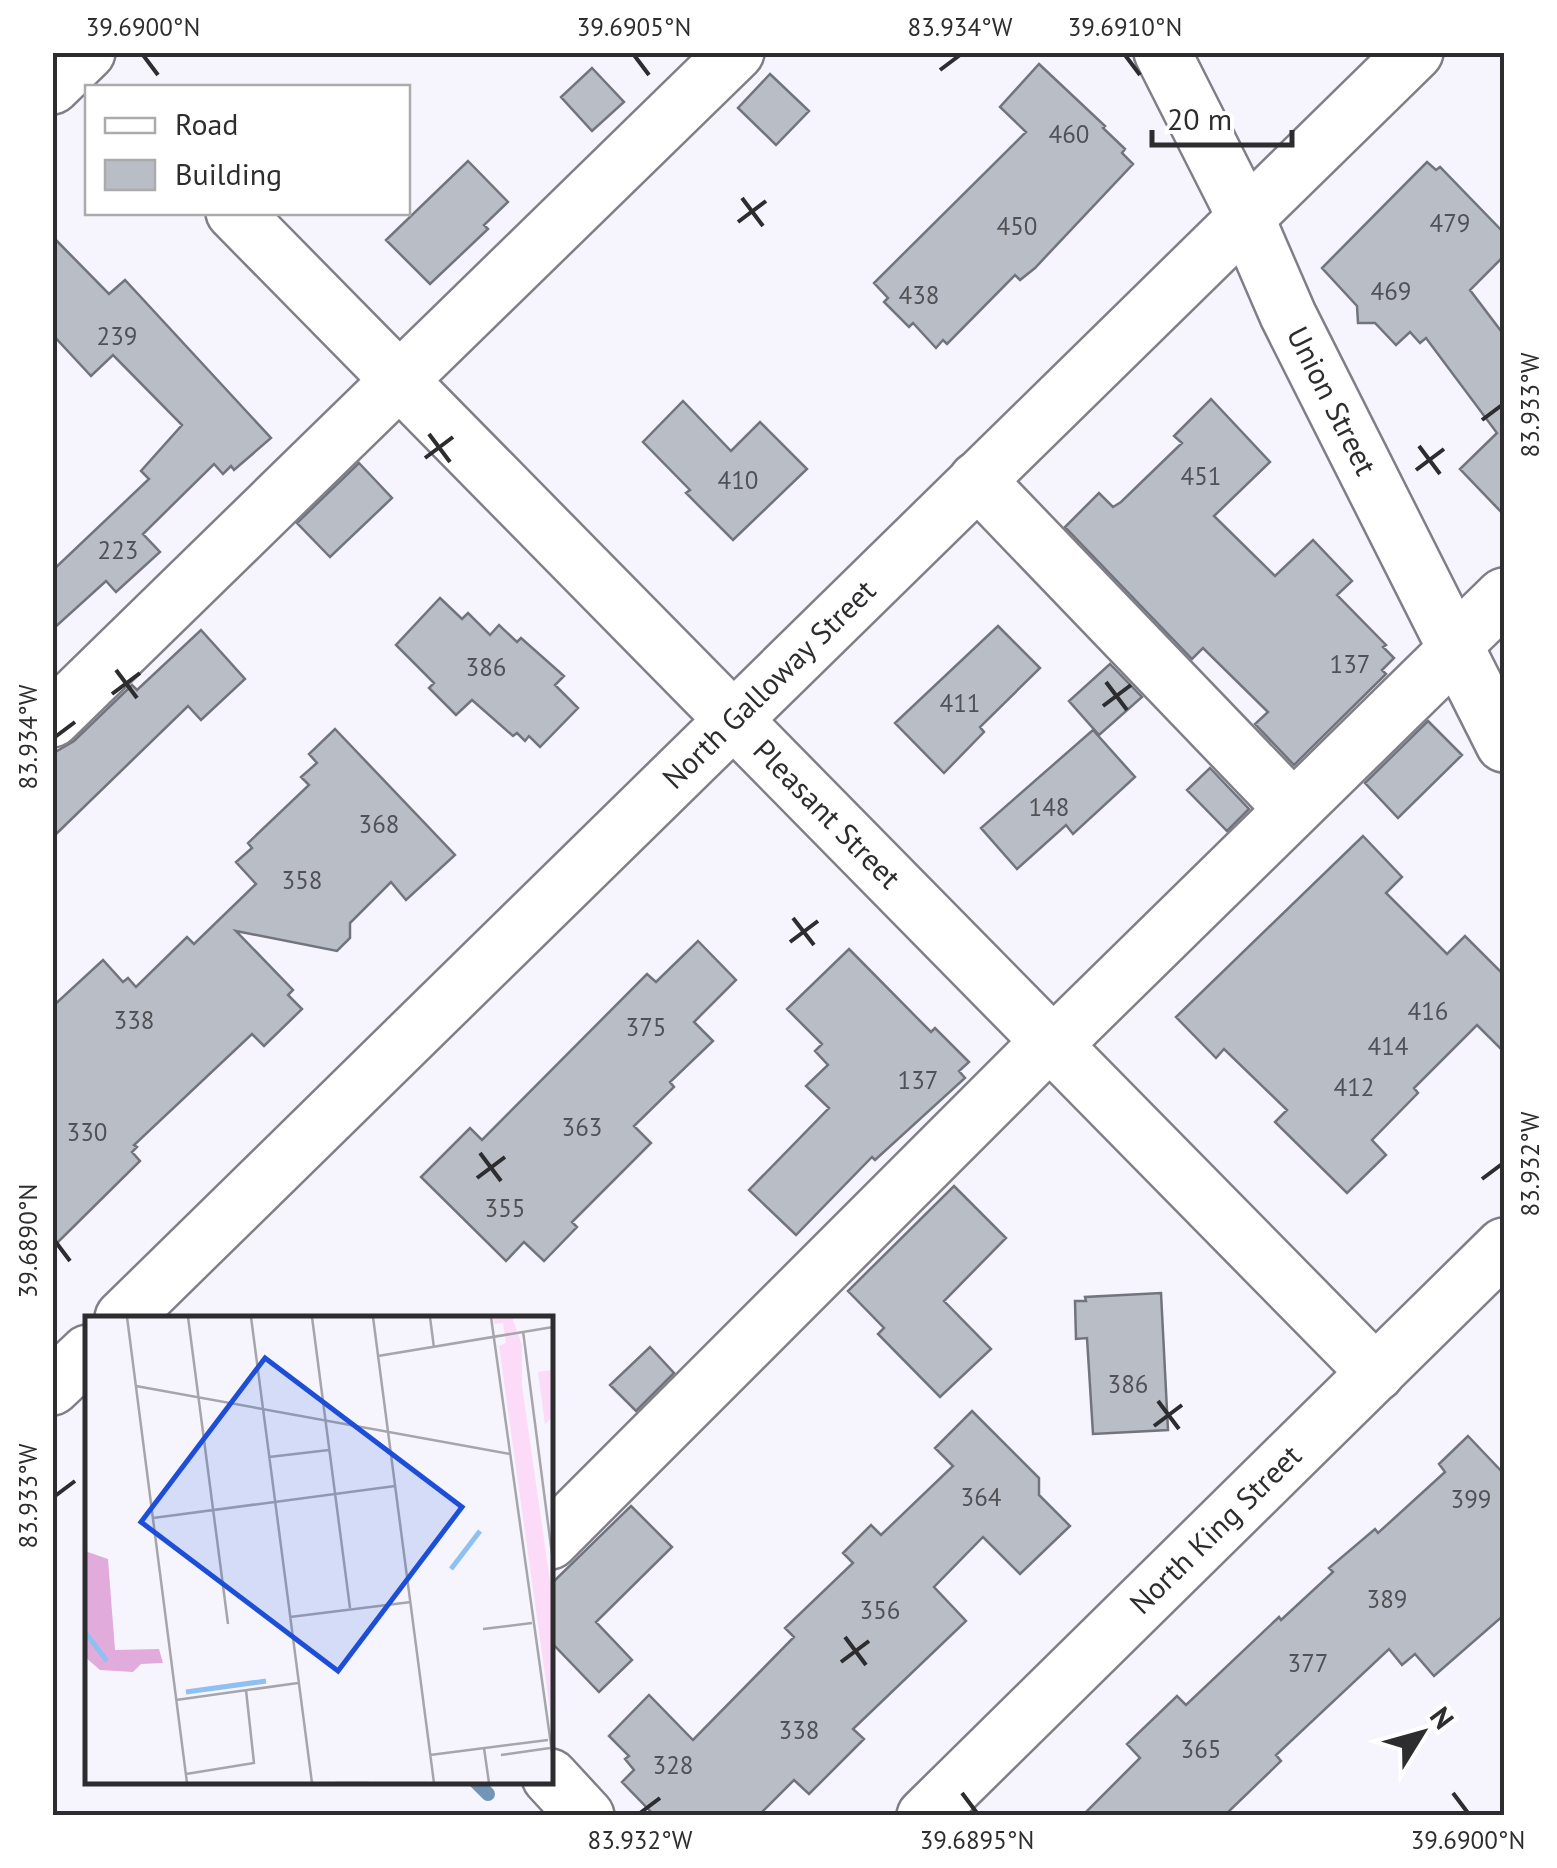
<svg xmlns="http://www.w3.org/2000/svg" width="1557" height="1868" font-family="'PT Sans',sans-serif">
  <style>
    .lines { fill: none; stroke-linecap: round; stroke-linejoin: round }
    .stream { stroke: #7194b7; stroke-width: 14 }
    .building { fill: #b9bdc6; stroke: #71747c; stroke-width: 2.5 }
    .minor-casing { stroke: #807f88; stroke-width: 60 }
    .minor { stroke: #fff; stroke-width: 55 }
    .ticks { fill: none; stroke: #2d2d30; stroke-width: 4 }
    .labels { text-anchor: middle; stroke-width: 8; stroke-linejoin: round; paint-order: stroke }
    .number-label { font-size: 25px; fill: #505156 }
    .street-label { font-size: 30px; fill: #2d2d30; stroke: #fff }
    .inset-river { fill: none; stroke: #8ec0f1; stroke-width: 5 }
    .inset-road { fill: none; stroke: #a6a5ab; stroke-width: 2.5 }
    .view { fill: #1d4ed8; fill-opacity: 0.15; stroke: #1d4ed8; stroke-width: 5 }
    .inset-edge { fill: none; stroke: #2d2d30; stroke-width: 5 }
    .neatline { fill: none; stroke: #2d2d30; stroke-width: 4 }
    .ticks-label { font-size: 25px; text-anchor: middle; fill: #2d2d30 }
  </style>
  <rect width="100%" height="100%" fill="#f6f5fd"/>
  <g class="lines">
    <!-- stream -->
    <path class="stream" d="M474,1780L488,1794"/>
  </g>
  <!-- building -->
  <path class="building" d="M1039,64L1105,126L1103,128L1125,149L1122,153L1133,164L1035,268L1020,280L1015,275L947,344L943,340L936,348L913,323L909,327L884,302L888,298L874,283L1026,132L1000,107Z
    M592,68L624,102L592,131L561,97Z
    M770,74L809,111L776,145L738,108Z
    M468,161L508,202L484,225L488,229L430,284L386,240Z
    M1427,162L1436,170L1440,167L1504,233V256L1470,290L1504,335V515L1460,469L1497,433L1426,338L1420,343L1410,332L1396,345L1375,323H1358L1357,306L1322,268Z
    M52,236L109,294L125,280L271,438L234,470L231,466L223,474L214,464L143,534L160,552L116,592L106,581L52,630V571L149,479L141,471L182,425L113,355L91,376L52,334Z
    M1211,399L1270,462L1214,516L1275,576L1313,540L1352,581L1337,595L1386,645L1383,647L1394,658L1382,670L1386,674L1294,765L1255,724L1268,712L1203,648L1192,659L1065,527L1099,493L1113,507L1121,502L1182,443L1174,436Z
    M683,401L731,451L760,422L807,469L733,540L686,493L690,490L643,442Z
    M359,463L392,498L330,557L297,523Z
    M440,598L462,619L468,613L490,635L499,625L517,642L521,638L564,676L555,685L578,708L540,747L529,736L525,741L517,733L513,736L472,700L456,715L429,688L434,683L396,645Z
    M998,626L1040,668L980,727L984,732L944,773L895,723Z
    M201,630L245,679L201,720L188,706L52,838V754L74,741L132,685L137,690Z
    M1110,664L1142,697L1099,735L1069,701Z
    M1428,721L1462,755L1398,818L1365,783Z
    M335,729L455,855L406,900L391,882L350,923V938L337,951L236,931L293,990L288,995L302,1009L264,1046L252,1034L134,1145L137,1147L132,1152L140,1161L52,1248V1007L103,960L123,982L128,978L136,987L187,937L194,944L256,884L236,862L252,848L248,843L309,785L301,777L317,763L309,754Z
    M1093,730L1135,777L1073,834L1066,825L1017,869L981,828Z
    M1210,768L1249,809L1227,831L1187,790Z
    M1363,836L1402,877L1386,893L1447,954L1465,936L1504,975V1052L1477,1025L1414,1088L1418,1093L1372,1140L1386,1155L1347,1193L1275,1122L1287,1110L1224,1049L1216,1058L1176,1017Z
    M698,941L736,980L694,1022L713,1041L670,1082L674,1087L634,1126L651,1143L572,1222L577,1227L544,1261L524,1242L506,1261L421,1177L470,1128L482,1140L647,974L656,982Z
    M849,949L931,1032L935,1028L969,1062L959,1071L965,1078L875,1160L872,1157L796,1235L749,1190L829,1108L806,1086L828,1065L815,1051L822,1044L787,1009Z
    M954,1186L1006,1238L944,1301L991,1349L940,1397L878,1334L884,1328L848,1291Z
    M1161,1293L1168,1430L1093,1434L1087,1338L1076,1339L1075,1301H1086L1085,1297Z
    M650,1347L674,1373L636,1411L610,1385Z
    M972,1411L1039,1478V1495L1070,1526L1020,1574L983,1537L934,1587L966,1621L853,1729L864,1739L809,1794L794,1780L758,1816H655L622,1782L634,1770L625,1759L629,1756L609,1736L649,1695L693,1740L794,1637L785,1628L853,1563L843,1553L871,1525L881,1535L953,1466L935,1448Z
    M1468,1436L1504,1474V1615L1434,1676L1415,1654L1402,1665L1389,1649L1276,1755L1281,1761L1224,1816H1082L1140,1758L1127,1744L1177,1696L1186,1705L1279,1617L1281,1620L1333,1572L1329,1568L1375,1529L1378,1533L1445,1472L1439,1464Z
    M631,1506L672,1547L596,1622L632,1660L599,1692L550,1641V1585Z"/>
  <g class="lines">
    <!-- minor casing -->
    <g class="minor-casing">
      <g id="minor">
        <path id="s1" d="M1162,52L1246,218L1288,315L1504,744"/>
        <path d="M52,86L87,52"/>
        <path id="s2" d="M234,212L1376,1373"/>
        <path d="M977,480L1293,809"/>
        <path d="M52,719L736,52"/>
        <path id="s3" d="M123,1318L1415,52"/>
        <path d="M52,1387L88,1353"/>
        <path d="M550,1541L1041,1050L1054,1044L1457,649L1464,635L1504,596"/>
        <path d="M550,1777L586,1816"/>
        <path id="s4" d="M925,1816L1504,1246"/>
      </g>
    </g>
    <!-- minor -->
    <use href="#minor" class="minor"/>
  </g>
  <!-- ticks -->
  <path class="ticks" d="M143,55L158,75M634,55L649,75M1125,55L1140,75M940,70L960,55M742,198L763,226M738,222L766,201M1482,420L1502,405M429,434L450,462M1419,446L1440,474M425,458L453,437M1416,470L1444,449M116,670L137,698M1106,682L1127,710M112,694L140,673M1103,706L1131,685M55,737L75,722M793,918L814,945M790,942L818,921M480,1153L501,1181M477,1178L505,1157M1482,1179L1502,1164M55,1241L70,1261M1158,1401L1179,1429M1154,1426L1182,1405M55,1496L75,1481M845,1637L866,1665M841,1662L869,1641M962,1793L977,1813M1453,1793L1468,1813M640,1813L660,1798"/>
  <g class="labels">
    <!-- number labels -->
    <g class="number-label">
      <text x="1069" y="143">460</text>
      <text x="1450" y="232">479</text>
      <text x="1017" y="235">450</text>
      <text x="1391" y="300">469</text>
      <text x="919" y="304">438</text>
      <text x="117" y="345">239</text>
      <text x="1201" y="485">451</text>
      <text x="738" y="489">410</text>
      <text x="118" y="559">223</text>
      <text x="1350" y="673">137</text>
      <text x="486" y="676">386</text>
      <text x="960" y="712">411</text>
      <text x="1049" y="816">148</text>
      <text x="379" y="833">368</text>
      <text x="302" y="889">358</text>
      <text x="1428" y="1020">416</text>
      <text x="134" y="1029">338</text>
      <text x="646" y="1036">375</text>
      <text x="1388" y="1055">414</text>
      <text x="918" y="1089">137</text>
      <text x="1354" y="1096">412</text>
      <text x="582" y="1136">363</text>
      <text x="87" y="1141">330</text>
      <text x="505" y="1217">355</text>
      <text x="1128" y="1393">386</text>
      <text x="981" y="1506">364</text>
      <text x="1471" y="1508">399</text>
      <text x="1387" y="1608">389</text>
      <text x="880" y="1619">356</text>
      <text x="1308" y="1672">377</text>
      <text x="799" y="1739">338</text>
      <text x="1201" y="1758">365</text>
      <text x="673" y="1774">328</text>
    </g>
    <!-- street labels -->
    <g class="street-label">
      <text dy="10" stroke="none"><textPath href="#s1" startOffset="388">Union Street</textPath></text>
      <text dy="10" stroke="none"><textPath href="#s3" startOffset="905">North Galloway Street</textPath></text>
      <text dy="10" stroke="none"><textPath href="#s2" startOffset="845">Pleasant Street</textPath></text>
      <text dy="10" stroke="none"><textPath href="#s4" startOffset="408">North King Street</textPath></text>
    </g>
  </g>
  <!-- overview -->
  <g transform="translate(85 1316)">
    <rect width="468" height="468" fill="#f6f5fd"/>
    <path d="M408,1H427L437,29V70L467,279V409L414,30L421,27L418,7L409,8ZM467,54V101L460,108L453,56Z" fill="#fcdbf8"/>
    <path d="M0,235L23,243L30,334L74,333L78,347L56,348L48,356L15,354L0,341Z" fill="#e1acdc"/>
    <path class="inset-river" d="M366,253L395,215M0,316L22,345M101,376L181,365"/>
    <path class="inset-road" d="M42,1L102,467M103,1L143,308M166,1L227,467M227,1L265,292M288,1L349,467M345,1L349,32M406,1L468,443M438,15L468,246M293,40L468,11M51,70L425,138M184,141L244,134M68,202L310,170M205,301L326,286M398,313L447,307M91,384L213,367M399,432L404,467M345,439L463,424M416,439L465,432M101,458L169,447L161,374M250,467H284"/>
    <path class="view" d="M180,42L377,191L253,355L56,206Z"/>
    <rect width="468" height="468" class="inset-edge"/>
  </g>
  <!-- border -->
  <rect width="1557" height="1868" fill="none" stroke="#ffffff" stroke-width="110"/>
  <!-- legend -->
  <rect x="85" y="85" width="325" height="130" fill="#ffffff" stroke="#ababac" stroke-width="2.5"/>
  <rect x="105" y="118" width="50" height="15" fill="#ffffff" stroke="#ababac" stroke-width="2.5"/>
  <text x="175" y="135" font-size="30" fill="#2d2d30">Road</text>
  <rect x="105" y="160" width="50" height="30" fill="#b9bdc6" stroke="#ababac" stroke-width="2.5"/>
  <text x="175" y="185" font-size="30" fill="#2d2d30">Building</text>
  <!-- north arrow -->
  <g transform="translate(1422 1733) rotate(53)" stroke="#ffffff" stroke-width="8" paint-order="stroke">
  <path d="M0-8L18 38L0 25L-18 38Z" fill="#2d2d30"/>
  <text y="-15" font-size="28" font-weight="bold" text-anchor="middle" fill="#2d2d30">N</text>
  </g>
  <!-- scale -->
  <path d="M1152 130v15h140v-15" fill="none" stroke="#2d2d30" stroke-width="5"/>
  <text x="1167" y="130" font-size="30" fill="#2d2d30" stroke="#ffffff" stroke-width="8" paint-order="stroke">20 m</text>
  <rect x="55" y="55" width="1447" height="1758" class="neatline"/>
  <g class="ticks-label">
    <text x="143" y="36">39.6900°N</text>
    <text x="634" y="36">39.6905°N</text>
    <text x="960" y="36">83.934°W</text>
    <text x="1125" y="36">39.6910°N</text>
    <text transform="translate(1530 405) rotate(-90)" y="9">83.933°W</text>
    <text transform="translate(28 737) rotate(-90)" y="9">83.934°W</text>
    <text transform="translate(1530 1164) rotate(-90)" y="9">83.932°W</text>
    <text transform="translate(28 1241) rotate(-90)" y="9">39.6890°N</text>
    <text transform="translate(28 1496) rotate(-90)" y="9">83.933°W</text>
    <text x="640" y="1849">83.932°W</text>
    <text x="977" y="1849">39.6895°N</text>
    <text x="1468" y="1849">39.6900°N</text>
  </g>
</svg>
